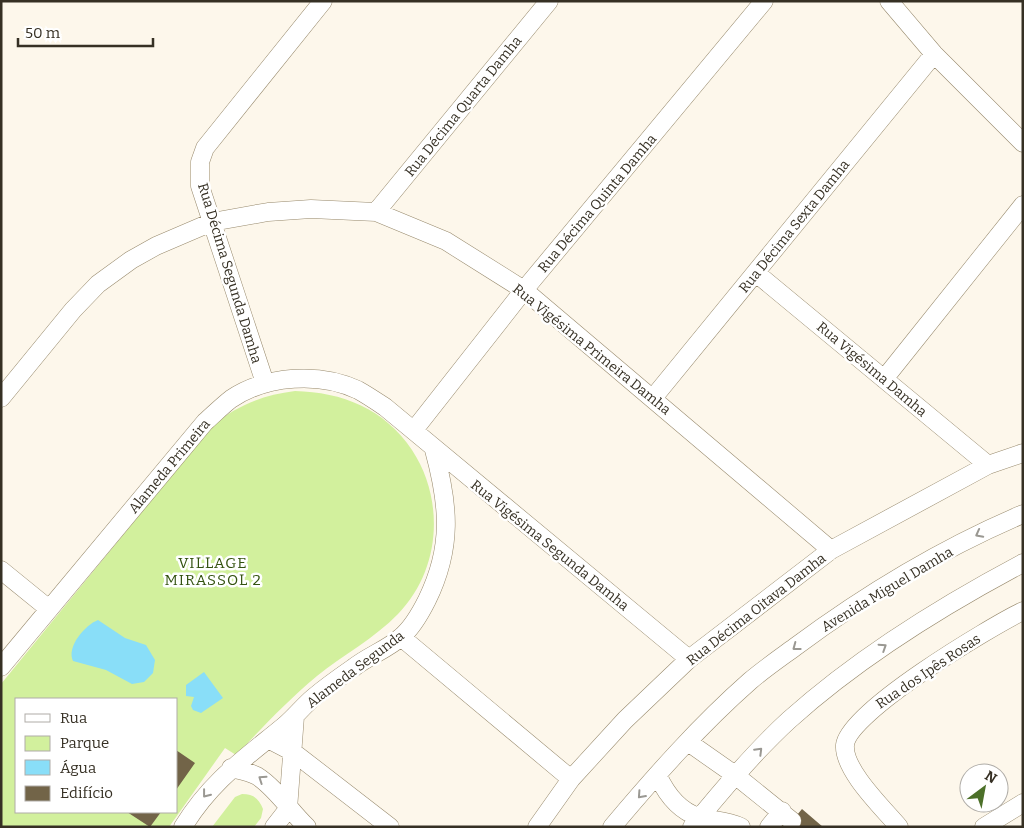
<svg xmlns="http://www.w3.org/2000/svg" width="1024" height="828" font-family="Bitter,serif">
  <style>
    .green { fill: #d2f09d; fill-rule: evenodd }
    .water { fill: #89def8 }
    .building { fill: #726448 }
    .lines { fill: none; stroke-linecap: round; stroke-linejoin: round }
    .minor-casing { stroke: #97896c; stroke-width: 19 }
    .minor { stroke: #fff; stroke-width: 18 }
    .oneway { stroke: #9a9892 }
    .labels { text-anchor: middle; stroke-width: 5; stroke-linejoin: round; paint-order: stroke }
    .street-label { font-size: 14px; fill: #363024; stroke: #fff }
    .neighbourhood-label { font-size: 15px; letter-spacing: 1px; fill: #33520f; stroke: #fff }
  </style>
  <rect width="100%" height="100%" fill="#fdf7eb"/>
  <!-- green -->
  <path class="green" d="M295,391C342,392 385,409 412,450C445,500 441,570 398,614C375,638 343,655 317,676C288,700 262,728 236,755L225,748L169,827H1V684L213,425C238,405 263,395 295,391ZM16,699H176V812H16Z
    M242,794C254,794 259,799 263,809L261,818L254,827H212L235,797Z"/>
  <!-- water -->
  <path class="water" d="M98,620L125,638L146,645L155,660L153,673L144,682L132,684L106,670L73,661C66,647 85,625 98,620Z
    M204,672L223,698L201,713L193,710L191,706L194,697L186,696V685Z"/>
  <!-- building -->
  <path class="building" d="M176,750L195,763L176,790Z
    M802,809L823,827H787Z
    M127,812H161L150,827Z"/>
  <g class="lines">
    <!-- minor casing -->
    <g class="minor-casing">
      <path id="minor" d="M889,1L934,54L1023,143
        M376,212L549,1
        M756,273L988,465
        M884,379L1023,205
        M265,383L200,186V162L205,148L323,1
        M1,398L73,310L98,284L131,260L156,246L212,222L268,212L311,209L376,212L446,241L524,290L831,550
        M653,398L934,54
        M414,430L524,290L764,1
        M1,570L49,609
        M401,637L571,779
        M1,667L205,422C213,415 222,406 231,399C267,375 320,372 358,390C367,395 376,401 385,407L689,659
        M268,739L293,752L390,827
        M688,742L735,775L792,821
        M231,768C239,770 250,772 257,776C276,788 290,811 307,827
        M658,776C666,793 679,811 699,817C713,821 726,820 741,827
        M183,827C211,781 244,759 284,726C295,717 303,706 314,697C326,687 340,677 353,668C368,656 388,649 401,637C412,628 421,612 427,600C453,547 449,505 434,450
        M274,827L288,809L295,716
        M537,827L571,779L625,720L689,659L831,550L988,465L1023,453
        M612,827C655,776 700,725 750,681C764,669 780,658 795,647C865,595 943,548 1023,514
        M692,827C722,790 754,752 789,720C859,657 940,607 1023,563
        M769,827L782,811
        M899,827C883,808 843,770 845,745C848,712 990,627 1023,611
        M984,827L1023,803"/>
    </g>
    <!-- minor -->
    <use href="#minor" class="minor"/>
  </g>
  <!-- one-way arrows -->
  <defs><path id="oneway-chevron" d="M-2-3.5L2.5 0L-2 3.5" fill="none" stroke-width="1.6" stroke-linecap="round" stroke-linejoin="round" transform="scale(1.25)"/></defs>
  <g class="oneway">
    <use href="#oneway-chevron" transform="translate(979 534) rotate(152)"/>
    <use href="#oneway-chevron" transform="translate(796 647) rotate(143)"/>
    <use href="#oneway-chevron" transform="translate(883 647) rotate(-33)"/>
    <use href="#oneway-chevron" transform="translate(759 751) rotate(-45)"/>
    <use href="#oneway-chevron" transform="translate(262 779) rotate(-146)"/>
    <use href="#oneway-chevron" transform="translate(206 794) rotate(128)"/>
    <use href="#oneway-chevron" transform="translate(641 795) rotate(132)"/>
  </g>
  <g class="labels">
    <!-- street labels -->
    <g class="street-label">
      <text transform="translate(463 106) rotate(-51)" y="5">Rua Décima Quarta Damha</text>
      <text transform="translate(597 203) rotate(-50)" y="5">Rua Décima Quinta Damha</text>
      <text transform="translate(794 226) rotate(-51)" y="5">Rua Décima Sexta Damha</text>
      <text transform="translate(230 273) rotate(73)" y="5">Rua Décima Segunda Damha</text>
      <text transform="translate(592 349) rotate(39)" y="5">Rua Vigésima Primeira Damha</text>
      <text transform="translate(872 369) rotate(40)" y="5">Rua Vigésima Damha</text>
      <text transform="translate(169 466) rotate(-50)" y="5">Alameda Primeira</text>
      <text transform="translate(550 545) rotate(39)" y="5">Rua Vigésima Segunda Damha</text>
      <text transform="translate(887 589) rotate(-31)" y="5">Avenida Miguel Damha</text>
      <text transform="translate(756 609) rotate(-38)" y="5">Rua Décima Oitava Damha</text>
      <text transform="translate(355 669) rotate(-37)" y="5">Alameda Segunda</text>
      <text transform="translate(928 671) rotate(-34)" y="5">Rua dos Ipês Rosas</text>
    </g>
    <!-- neighbourhood labels -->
    <g class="neighbourhood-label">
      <text x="213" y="568">VILLAGE<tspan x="213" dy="17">MIRASSOL 2</tspan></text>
    </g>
  </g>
  <!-- border -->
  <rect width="1024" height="828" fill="none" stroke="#363024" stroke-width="5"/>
  <!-- legend -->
  <rect x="15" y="698" width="162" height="115" fill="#ffffff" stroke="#afaca7"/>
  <rect x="25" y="714" width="25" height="8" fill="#ffffff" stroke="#afaca7"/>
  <text x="60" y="723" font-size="15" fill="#363024">Rua</text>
  <rect x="25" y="736" width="25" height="15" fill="#d2f09d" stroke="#afaca7"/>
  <text x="60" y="748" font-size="15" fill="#363024">Parque</text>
  <rect x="25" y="760" width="25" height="15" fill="#89def8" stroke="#afaca7"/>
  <text x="60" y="773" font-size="15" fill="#363024">Água</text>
  <rect x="25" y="786" width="25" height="15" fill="#726448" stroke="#afaca7"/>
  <text x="60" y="798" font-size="15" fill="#363024">Edifício</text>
  <!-- north arrow -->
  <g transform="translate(984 788) rotate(32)"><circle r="24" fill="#ffffff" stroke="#afaca7"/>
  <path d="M0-4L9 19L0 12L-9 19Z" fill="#4c7029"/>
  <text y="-8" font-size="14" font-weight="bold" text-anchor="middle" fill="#363024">N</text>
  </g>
  <!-- scale -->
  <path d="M18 38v8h135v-8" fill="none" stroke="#363024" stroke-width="2.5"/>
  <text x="25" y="38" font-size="15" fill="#363024" stroke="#ffffff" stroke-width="4" paint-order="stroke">50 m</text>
</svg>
